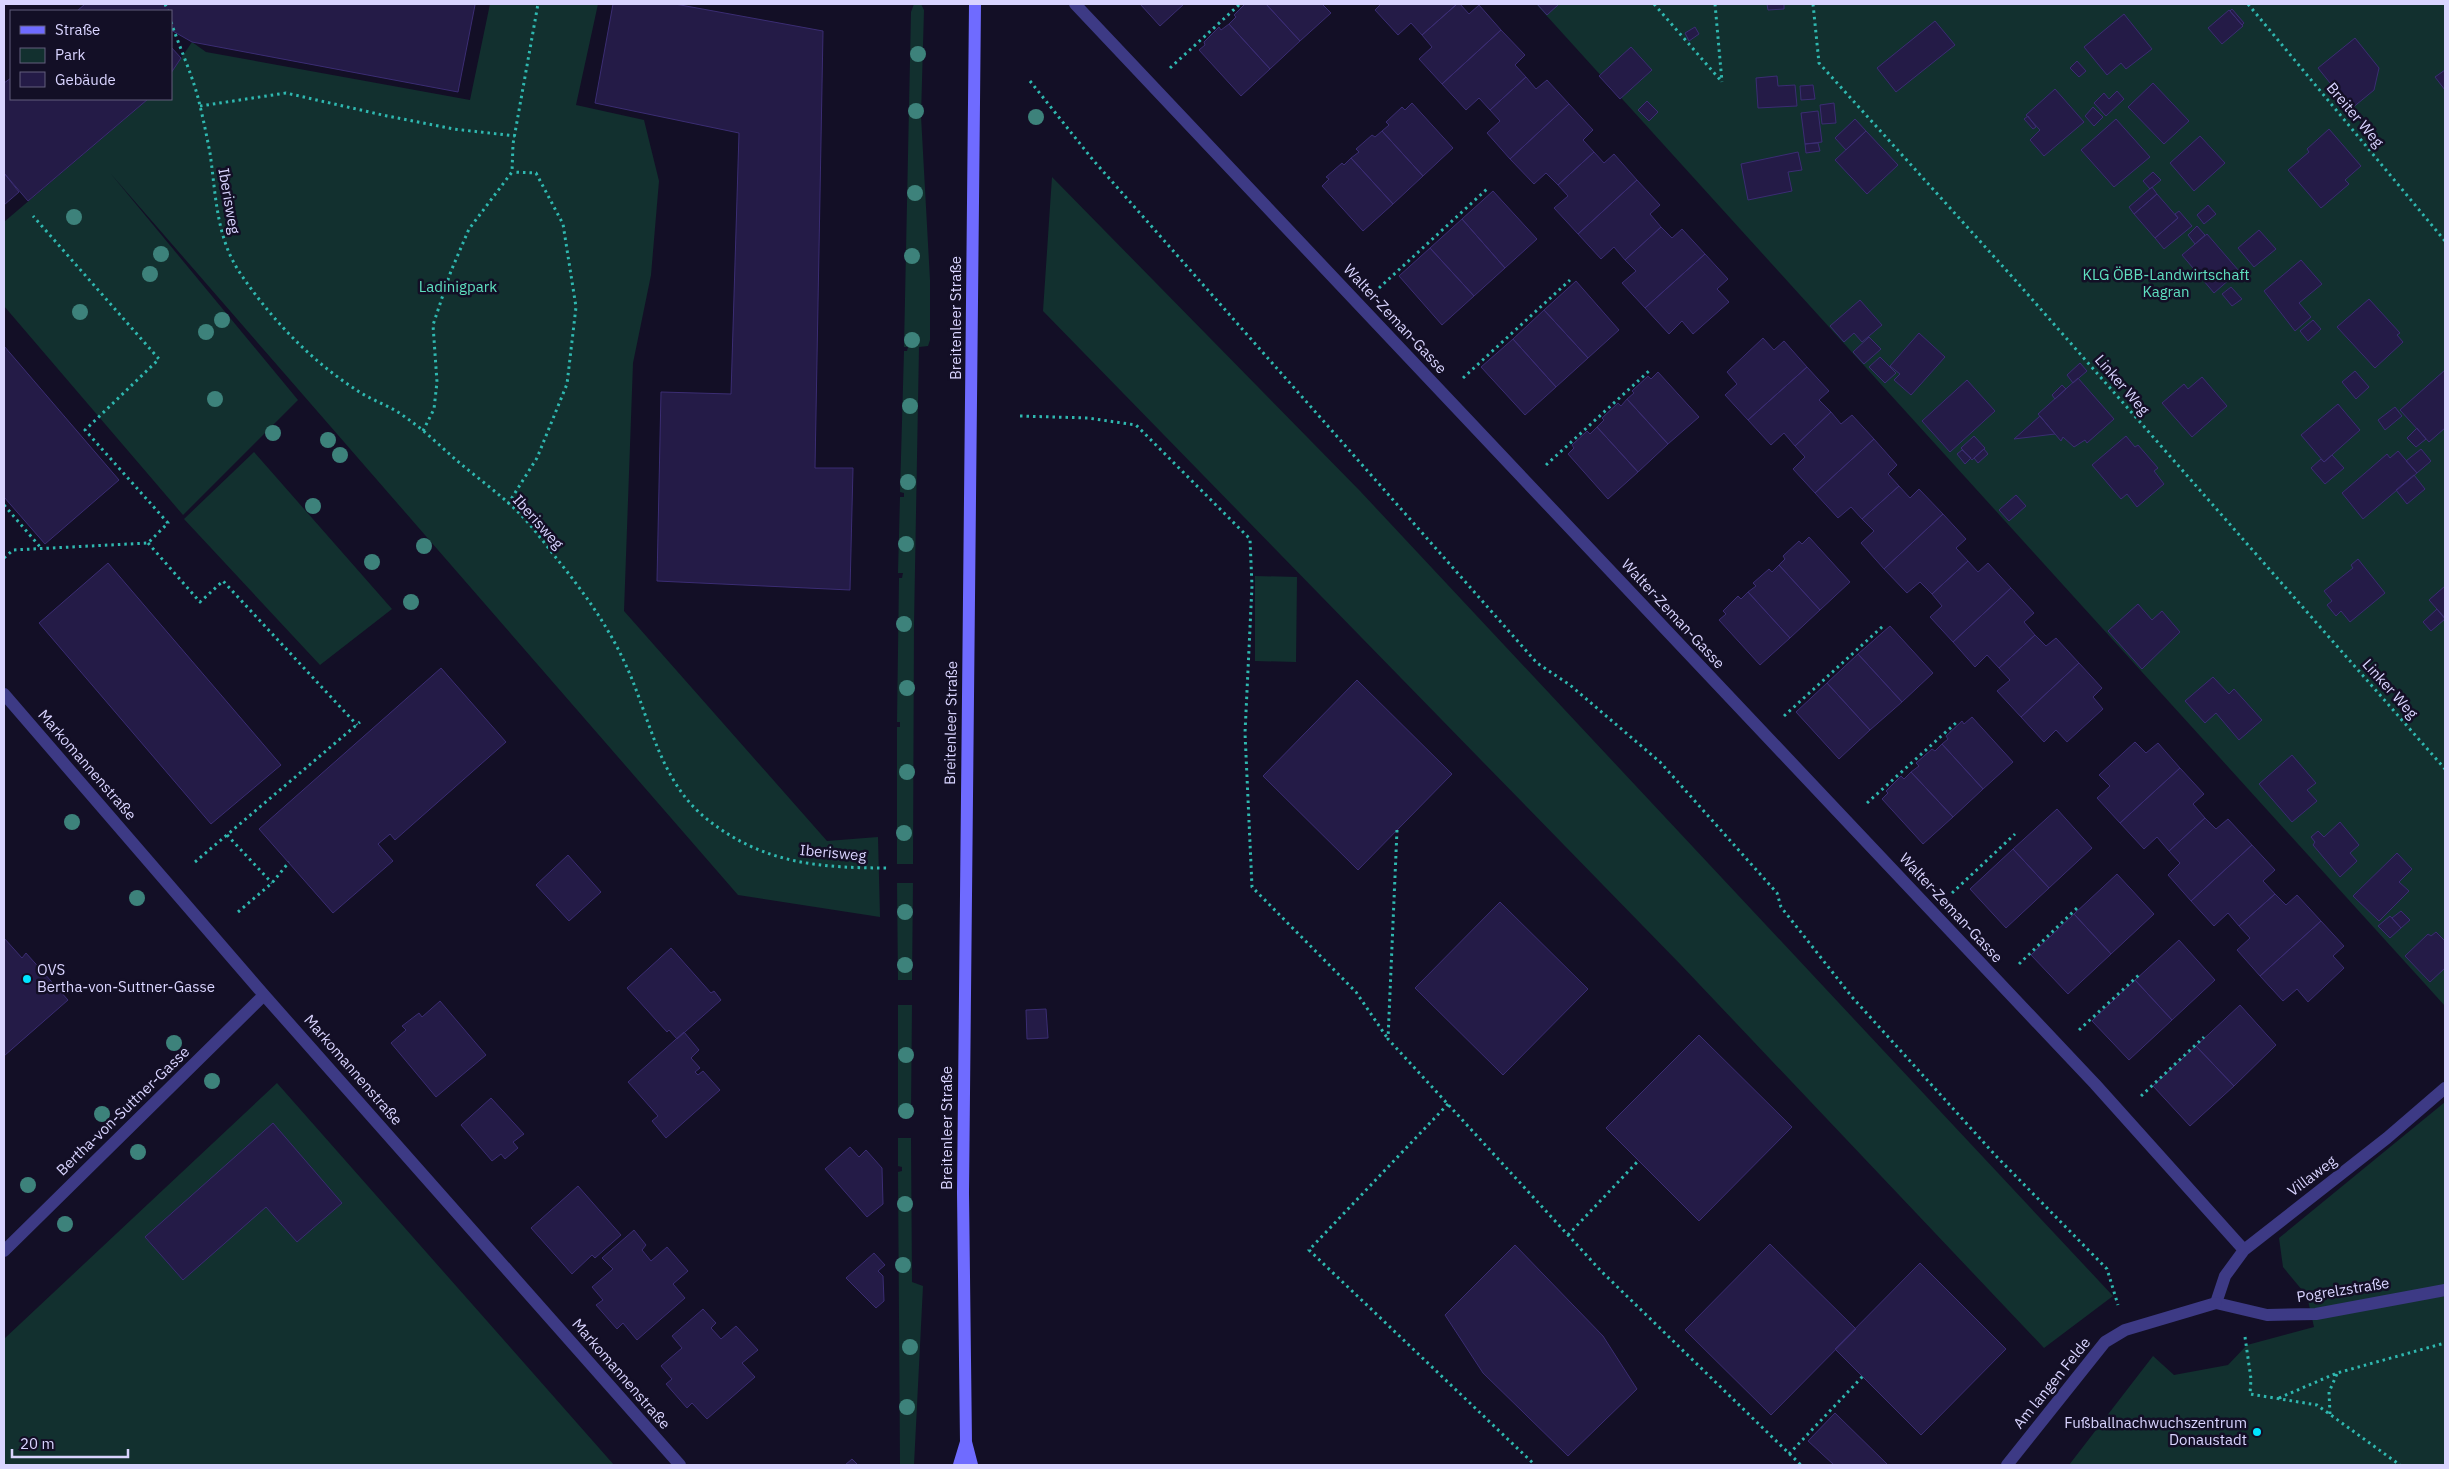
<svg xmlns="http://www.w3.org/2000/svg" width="2449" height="1469" font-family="'IBM Plex Sans',sans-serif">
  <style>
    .green { fill: #12302f }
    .building { fill: #241b47; stroke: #3b2d73 }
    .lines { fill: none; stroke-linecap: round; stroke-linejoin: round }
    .path { stroke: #2fb8b0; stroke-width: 3; stroke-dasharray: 2.5 4; stroke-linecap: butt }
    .service { stroke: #3d3a85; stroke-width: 12 }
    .minor { stroke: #3d3a85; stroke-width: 12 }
    .secondary { stroke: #6f6bff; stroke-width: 12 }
    .tree { fill: #3d827b }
    .poi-dot { fill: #00e5ff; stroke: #130f26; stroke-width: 2 }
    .labels { text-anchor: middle; stroke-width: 5; stroke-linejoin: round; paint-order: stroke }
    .street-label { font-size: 15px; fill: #d9d4ff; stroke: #130f26 }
    .park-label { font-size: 15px; fill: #5fe0c0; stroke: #130f26 }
    .poi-label { font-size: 15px; fill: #d9d4ff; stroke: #130f26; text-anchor: start }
  </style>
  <rect width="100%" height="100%" fill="#130f26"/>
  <!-- green -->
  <path class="green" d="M490,4H598L576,105L644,120L659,181L651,275L633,363L624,611L827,841L878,837L880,917L738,895L111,174L298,400L183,515L4,306V222L148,99H171V73L192,42L206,52L470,100Z
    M914,4H921L924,10L921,116L930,280V340L928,346L919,347L914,624L913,864H897V727H900V722H897L899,578H902L903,573H898L900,497H904V493L900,492L904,351H907L908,347H904L911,12Z
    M1536,4H2445V1006Z
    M1052,177L1360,491L2113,1296L2044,1348L1681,965L1043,311Z
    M254,452L392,609L320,665L184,519Z
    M1255,576L1297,577L1296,662L1255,661Z
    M897,883H913L912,980H898Z
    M898,1005H912L911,1113H898Z
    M277,1083L614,1465H4V1339Z
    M2445,1102V1465H2069L2153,1356L2174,1375L2228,1365L2247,1345L2314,1327L2307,1296L2283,1267L2279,1238Z
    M898,1138H911L912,1282L923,1286L914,1465H900L898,1172L902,1171V1167L898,1166Z"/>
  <!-- building -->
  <path class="building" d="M85,4H473L475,5L458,92L192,42L171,30V11H77Z
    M613,4H675L823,31L815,468H853L850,590L657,581L661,392L731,394L739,133L595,103Z
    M1140,4H1184L1160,26Z
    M1245,4H1266L1300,41L1270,69L1229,24L1236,17L1234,15Z
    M1266,4H1322L1331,13L1300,41Z
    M1381,4H1457L1422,35L1411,23L1398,35L1375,10Z
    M1457,4H1460L1469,14L1479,5L1501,30L1442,84L1419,59L1432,47L1422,35Z
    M1537,4H1559L1547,15Z
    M1767,4H1784V9L1768,10Z
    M2232,9L2244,23L2242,25L2230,11Z
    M2229,10L2243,26L2222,44L2208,28Z
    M2124,14L2152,49L2126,69L2121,63L2107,75L2084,47Z
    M1935,21L1955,45L1896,92L1877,68Z
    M1229,24L1270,69L1241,96L1199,50L1205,45L1204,42L1219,27L1221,30Z
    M1695,27L1699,34L1689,41L1685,33Z
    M1501,30L1525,55L1515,65L1526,77L1490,110L1479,98L1466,110L1442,84Z
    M2355,38L2379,68L2374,90L2351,109L2318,68Z
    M171,47L181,58L171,73Z
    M1631,47L1652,70L1620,99L1599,76Z
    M2077,61L2086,71L2079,77L2070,68Z
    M2445,70V90L2435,77Z
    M1777,76L1778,86L1795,85L1797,106L1758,108L1756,78Z
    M1526,77L1536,89L1547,80L1569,104L1510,159L1487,133L1500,121L1490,110Z
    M11,78V99H148L28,201L4,173V83Z
    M2153,83L2189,121L2164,144L2128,107Z
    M1813,85L1815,99L1801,100L1800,86Z
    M2055,89L2084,122L2044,156L2030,140L2040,130L2026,115Z
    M2117,91L2124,99L2106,116L2094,103L2104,93L2109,99Z
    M1647,101L1658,112L1649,121L1638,110Z
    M1412,103L1453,148L1423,176L1382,131L1389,125L1386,122L1402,107L1405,110Z
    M1834,103L1836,123L1822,124L1820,105Z
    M1569,104L1593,130L1583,140L1594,152L1558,185L1546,173L1534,184L1510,159Z
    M2093,107L2103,117L2094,126L2085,116Z
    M1818,111L1822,142L1805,144L1801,113Z
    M2028,116L2036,127L2033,129L2024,119Z
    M1855,119L1866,131L1846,150L1835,138Z
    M2116,119L2150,157L2114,187L2081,150Z
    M2329,129L2361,166L2345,180L2349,184L2321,208L2288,170L2309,152L2307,149Z
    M1382,131L1423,176L1393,204L1351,158L1359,152L1356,149L1372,135L1375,137Z
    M1866,131L1898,165L1867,194L1835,160Z
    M2200,136L2225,163L2194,191L2170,163Z
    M1818,143L1820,151L1806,153L1805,144Z
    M1594,152L1604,163L1614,154L1637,180L1578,234L1554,208L1568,196L1558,185Z
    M1798,152L1802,170L1788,172L1792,191L1748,200L1741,164Z
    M1351,158L1393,204L1363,231L1322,186L1329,179L1326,177L1342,163L1344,165Z
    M2153,172L2161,180L2150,189L2143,181Z
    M4,173L19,192L4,205Z
    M1637,180L1660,205L1650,214L1661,227L1625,260L1614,247L1601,259L1578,234Z
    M2152,187L2157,194L2134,214L2129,207Z
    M1493,191L1537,239L1505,268L1462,219Z
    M2157,194L2178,218L2155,238L2134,214Z
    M2208,205L2216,214L2204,224L2197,215Z
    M2179,211L2192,226L2164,249L2155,238L2178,218L2175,214Z
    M1462,219L1505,268L1474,296L1430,248Z
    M2197,226L2205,235L2195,244L2188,235Z
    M1661,227L1672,238L1682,229L1705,254L1645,308L1622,283L1636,271L1625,260Z
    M2259,230L2276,249L2254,267L2238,248Z
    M2207,234L2239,271L2214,293L2182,255Z
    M1430,248L1474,296L1442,325L1399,276Z
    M1705,254L1728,279L1717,289L1729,302L1693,334L1682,321L1669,334L1645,308Z
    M2301,260L2322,284L2299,303L2311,317L2295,331L2264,291Z
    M1576,281L1619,330L1588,358L1544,310Z
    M2231,287L2242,299L2232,306L2222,294Z
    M2369,299L2400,333L2397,335L2403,342L2375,368L2337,327Z
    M1860,300L1882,325L1862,342L1854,333L1844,342L1830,326Z
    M1544,310L1588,358L1556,387L1513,339Z
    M2313,320L2321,329L2308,341L2300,331Z
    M1919,333L1945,357L1911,395L1894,380L1900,374L1890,366Z
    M1869,337L1881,349L1864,364L1853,352Z
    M1763,338L1774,350L1784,341L1807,367L1748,420L1725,395L1737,384L1727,372Z
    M1513,339L1556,387L1525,415L1481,367Z
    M4,346L119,480L45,544L4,497Z
    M1880,357L1896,373L1885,383L1869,367Z
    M2080,363L2087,371L2073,383L2067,375Z
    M1807,367L1829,391L1819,400L1831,412L1795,446L1784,433L1771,445L1748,420Z
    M2445,370V428L2429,442L2400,410Z
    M2355,371L2369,387L2356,399L2342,382Z
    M1658,372L1699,417L1668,444L1627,399L1634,393L1632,391L1648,376L1651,379Z
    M2202,377L2227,406L2192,437L2162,403L2184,384L2188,389Z
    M2078,378L2114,419L2087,443L2085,440L2074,447L2063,437L2061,441L2038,414Z
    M1967,380L1995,411L1950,452L1922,421Z
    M2062,385L2066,389L2055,399L2052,395Z
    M1627,399L1668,444L1638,472L1597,427L1604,420L1602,418L1618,403L1621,406Z
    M2338,404L2360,430L2324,462L2301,435Z
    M2395,407L2402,416L2385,430L2378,420Z
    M1831,412L1841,424L1852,415L1874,439L1815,493L1793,469L1805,457L1795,446Z
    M2040,416L2055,434L2014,439Z
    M1597,427L1638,472L1608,499L1568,454L1574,448L1572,445L1587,431L1590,434Z
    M2417,428L2426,439L2416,447L2407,438Z
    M1974,436L1985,448L1972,460L1961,448Z
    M2126,436L2135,447L2138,445L2158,468L2154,471L2164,484L2137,507L2127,494L2121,499L2092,465Z
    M1874,439L1897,465L1888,474L1899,486L1862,519L1851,507L1838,518L1815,493Z
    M1984,449L1988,454L1978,463L1974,458Z
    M2421,449L2431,461L2417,473L2406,461Z
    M1962,450L1971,458L1965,464L1957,454Z
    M2398,451L2417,473L2363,519L2342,493L2387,454L2390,458Z
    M2332,455L2344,468L2325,484L2311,468L2321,459L2324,462Z
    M2414,475L2425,489L2407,504L2396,490Z
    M1899,486L1910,498L1919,489L1943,514L1884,569L1861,543L1874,531L1862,519Z
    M2016,495L2026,506L2009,521L1999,510Z
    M1943,514L1966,539L1956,548L1968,561L1932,594L1920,582L1907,593L1884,569Z
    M1809,537L1850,582L1820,610L1779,565L1785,559L1783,556L1799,541L1802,544Z
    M2358,559L2385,593L2350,622L2341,611L2336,616L2327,605L2332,601L2324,591L2353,568L2351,565Z
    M1968,561L1978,572L1988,563L2011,588L1953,642L1930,617L1942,606L1932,594Z
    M108,563L281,765L211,824L39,623Z
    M1779,565L1820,610L1790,638L1748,592L1756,586L1753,583L1769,569L1772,572Z
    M2445,586V618L2429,600Z
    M2011,588L2034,613L2024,622L2035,635L1999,668L1987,655L1975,667L1953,642Z
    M1748,592L1790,638L1760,665L1719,620L1726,614L1723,611L1738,596L1741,599Z
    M2138,604L2152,620L2162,611L2180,632L2142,669L2108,631Z
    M2437,609L2445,619L2431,631L2423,622Z
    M1890,626L1933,673L1902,702L1858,654Z
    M2035,635L2046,646L2056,638L2079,663L2021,717L1997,691L2010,680L1999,668Z
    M1858,654L1902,702L1870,730L1827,683Z
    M2079,663L2102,688L2093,697L2103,709L2067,742L2056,730L2044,742L2021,717Z
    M441,668L506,742L395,840L390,834L378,844L393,861L333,913L259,829Z
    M2213,677L2229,694L2234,689L2262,720L2239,740L2216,713L2205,723L2185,701Z
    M1357,680L1452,774L1358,870L1263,776Z
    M1827,683L1870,730L1839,759L1796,712Z
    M1972,717L2013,762L1983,789L1942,744L1948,739L1946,736L1962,721L1964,724Z
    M2135,742L2146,753L2158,743L2180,768L2120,823L2097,798L2110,786L2099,775Z
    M1942,744L1983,789L1953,817L1911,772L1919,766L1916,763L1932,749L1935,751Z
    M2292,755L2316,783L2307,790L2317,801L2292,822L2259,784Z
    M2180,768L2204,794L2193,804L2205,818L2169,851L2157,837L2144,849L2120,823Z
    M1911,772L1953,817L1923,844L1882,799L1888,793L1886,791L1901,776L1904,779Z
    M2057,809L2092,848L2049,888L2013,849Z
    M2205,818L2216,829L2228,819L2252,845L2191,901L2168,875L2180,863L2169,851Z
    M2340,822L2359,845L2350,853L2357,861L2340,877L2313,845L2315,842L2311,837L2318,831L2324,837Z
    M2252,845L2275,870L2263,881L2275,894L2239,926L2228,913L2214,926L2191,901Z
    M2013,849L2049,888L2006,928L1970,889Z
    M2397,853L2412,869L2399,882L2409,891L2379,921L2353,896Z
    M568,855L601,892L569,921L536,885Z
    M2117,874L2154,914L2111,954L2074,914Z
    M2275,894L2286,905L2297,895L2321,921L2260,976L2237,950L2250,938L2239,926Z
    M1500,902L1588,989L1503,1075L1415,988Z
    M2401,911L2410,920L2401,928L2392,918Z
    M2074,914L2111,954L2068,994L2031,955Z
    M2390,916L2401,928L2390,938L2378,926Z
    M2321,921L2344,946L2333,956L2344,968L2308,1002L2297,989L2283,1001L2260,976Z
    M2436,932L2445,941V968L2430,982L2405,956L2428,934L2431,936Z
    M4,938L22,958L26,953L68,1000L4,1056Z
    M2179,940L2215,980L2172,1020L2135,980Z
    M671,948L711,993L714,991L721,1000L677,1039L669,1030L667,1032L627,988Z
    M2135,980L2172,1020L2129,1060L2092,1021Z
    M440,1001L486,1055L436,1097L391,1043L406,1030L402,1026L419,1013L422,1017Z
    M2240,1005L2276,1045L2234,1086L2196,1046Z
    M1046,1009L1048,1038L1027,1039L1026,1010Z
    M684,1032L699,1050L691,1058L700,1068L695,1072L698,1075L703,1071L720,1090L666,1138L652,1121L658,1116L628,1082Z
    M1699,1035L1792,1127L1699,1221L1606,1128Z
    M2196,1046L2234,1086L2190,1126L2153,1086Z
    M491,1098L524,1134L513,1142L518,1148L505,1159L501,1154L492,1161L461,1125Z
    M273,1123L342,1203L297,1242L266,1207L183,1280L145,1237Z
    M850,1147L859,1157L866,1150L882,1168L883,1204L867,1217L825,1169Z
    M578,1186L621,1235L595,1258L592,1255L572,1274L531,1228Z
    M634,1230L646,1245L642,1250L651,1261L667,1247L688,1271L673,1284L685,1298L637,1340L623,1323L617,1329L596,1305L603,1300L592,1287L613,1269L602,1258Z
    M1770,1244L1856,1329L1771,1415L1685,1330Z
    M1515,1245L1603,1336L1637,1389L1568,1456L1483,1373L1445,1315Z
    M874,1253L885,1265L878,1271L883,1276L884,1301L876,1308L846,1278Z
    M1920,1263L2006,1349L1921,1435L1835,1349Z
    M703,1309L716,1323L711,1328L721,1339L736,1326L758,1350L742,1363L755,1377L707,1419L692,1403L687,1408L666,1384L672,1379L661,1366L682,1348L672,1336Z
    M1835,1413L1888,1465H1834L1808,1441Z
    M852,1459L858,1465H845Z"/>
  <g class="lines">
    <!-- path -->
    <path class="path" d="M165,4L168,11
      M1654,4L1722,82
      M1715,4L1722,82
      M1813,4L1819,63L2016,281L2445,769
      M2248,4L2445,241
      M171,22C180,49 194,78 200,106C204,122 207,138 210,153C216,195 216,237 240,273C271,319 311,361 358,391C373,401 391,406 405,417C423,429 439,445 455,459C476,477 500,494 519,513C533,527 545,544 557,559C582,590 606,623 623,659C650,714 657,780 708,820C764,864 820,868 889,868
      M1170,68L1240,4
      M1030,81L1093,160L1537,663L1570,685L1660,762L1777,893L1781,907L1852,997L1996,1156L2107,1269L2118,1305
      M200,106L286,93L387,116L454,129L515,136
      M1379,288L1487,189
      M1463,378L1570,280
      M1020,416L1088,418L1136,425L1250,539L1252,586L1245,733L1252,887L1356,992L1388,1039
      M423,431L434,409L437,382L433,325L451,271L469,229L512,172L513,144L538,4
      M1546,465L1650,370
      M508,504L537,458L567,384L576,307L563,224L536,173L513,172
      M4,505L41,548
      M148,543L200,602L223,581L357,725
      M4,558L13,550L148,543L168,523L85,430L159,359L33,216
      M1784,716L1883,626
      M1867,803L1958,721
      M1397,830L1388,1039L1601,1271L1801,1465
      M227,835L272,883
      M195,862L360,722
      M1952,893L2015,834
      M238,912L272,883L289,862
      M2019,964L2078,907
      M2079,1030L2141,973
      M2141,1096L2204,1037
      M1448,1104L1309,1250L1535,1465
      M1568,1235L1639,1160
      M2245,1337L2251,1379L2250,1394L2317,1405L2400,1465
      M2279,1398L2337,1373L2445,1343
      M2330,1414L2329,1392L2337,1374
      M1789,1454L1863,1376"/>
    <!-- service -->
    <path class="service" d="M1075,4L2095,1084L2244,1250
      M2445,1088L2387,1138L2244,1250L2225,1276L2216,1303L2267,1315L2316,1314L2445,1290"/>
    <!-- minor -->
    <path class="minor" d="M4,694L264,995L680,1465
      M4,1251L264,995
      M2007,1465L2105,1342L2125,1330L2216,1303"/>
    <!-- secondary -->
    <path class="secondary" d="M959,1465L966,1442
      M972,1465L966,1442L963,1193L975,4"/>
  </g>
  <!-- trees -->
  <g class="tree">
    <circle cx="918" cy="54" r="8"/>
    <circle cx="916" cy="111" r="8"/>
    <circle cx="1036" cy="117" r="8"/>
    <circle cx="915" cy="193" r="8"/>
    <circle cx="74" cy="217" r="8"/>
    <circle cx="161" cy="254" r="8"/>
    <circle cx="912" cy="256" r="8"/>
    <circle cx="150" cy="274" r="8"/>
    <circle cx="80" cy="312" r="8"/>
    <circle cx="222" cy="320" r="8"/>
    <circle cx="206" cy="332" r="8"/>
    <circle cx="912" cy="340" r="8"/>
    <circle cx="215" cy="399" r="8"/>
    <circle cx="910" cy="406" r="8"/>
    <circle cx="273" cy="433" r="8"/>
    <circle cx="328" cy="440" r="8"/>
    <circle cx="340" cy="455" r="8"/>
    <circle cx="908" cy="482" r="8"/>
    <circle cx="313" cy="506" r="8"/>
    <circle cx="906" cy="544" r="8"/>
    <circle cx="424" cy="546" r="8"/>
    <circle cx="372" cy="562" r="8"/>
    <circle cx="411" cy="602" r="8"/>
    <circle cx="904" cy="624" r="8"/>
    <circle cx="907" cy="688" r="8"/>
    <circle cx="907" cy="772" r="8"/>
    <circle cx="72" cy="822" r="8"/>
    <circle cx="904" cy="833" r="8"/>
    <circle cx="137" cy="898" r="8"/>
    <circle cx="905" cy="912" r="8"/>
    <circle cx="905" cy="965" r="8"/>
    <circle cx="174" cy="1043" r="8"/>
    <circle cx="906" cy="1055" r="8"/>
    <circle cx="212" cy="1081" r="8"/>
    <circle cx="906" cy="1111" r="8"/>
    <circle cx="102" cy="1114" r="8"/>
    <circle cx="138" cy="1152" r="8"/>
    <circle cx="28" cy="1185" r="8"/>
    <circle cx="905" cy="1204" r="8"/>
    <circle cx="65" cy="1224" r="8"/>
    <circle cx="903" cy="1265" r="8"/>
    <circle cx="910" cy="1347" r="8"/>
    <circle cx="907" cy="1407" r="8"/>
  </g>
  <!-- markers -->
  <g class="poi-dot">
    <circle cx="27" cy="979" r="5"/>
    <circle cx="2257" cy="1432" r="5"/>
  </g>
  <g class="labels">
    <!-- street labels -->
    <g class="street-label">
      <text transform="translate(2355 115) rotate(50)" y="5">Breiter Weg</text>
      <text transform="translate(229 201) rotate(80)" y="5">Iberisweg</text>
      <text transform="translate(956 318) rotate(-90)" y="5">Breitenleer Straße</text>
      <text transform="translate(1395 319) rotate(47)" y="5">Walter-Zeman-Gasse</text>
      <text transform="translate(2122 385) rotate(49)" y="5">Linker Weg</text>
      <text transform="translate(538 522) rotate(48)" y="5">Iberisweg</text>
      <text transform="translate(1673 614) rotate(47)" y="5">Walter-Zeman-Gasse</text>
      <text transform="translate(2390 689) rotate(48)" y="5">Linker Weg</text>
      <text transform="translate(951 723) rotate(-89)" y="5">Breitenleer Straße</text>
      <text transform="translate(87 765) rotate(49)" y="5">Markomannenstraße</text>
      <text transform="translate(833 853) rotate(5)" y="5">Iberisweg</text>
      <text transform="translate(1951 908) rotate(47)" y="5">Walter-Zeman-Gasse</text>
      <text transform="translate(353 1070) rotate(49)" y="5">Markomannenstraße</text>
      <text transform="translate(123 1111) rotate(-44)" y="5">Bertha-von-Suttner-Gasse</text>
      <text transform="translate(947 1128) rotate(-90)" y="5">Breitenleer Straße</text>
      <text transform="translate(2312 1176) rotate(-37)" y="5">Villaweg</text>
      <text transform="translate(2343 1290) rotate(-9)" y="5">Pogrelzstraße</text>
      <text transform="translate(621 1374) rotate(49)" y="5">Markomannenstraße</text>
      <text transform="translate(2052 1383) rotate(-51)" y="5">Am langen Felde</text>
    </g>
    <!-- park labels -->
    <g class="park-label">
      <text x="2166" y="280">KLG ÖBB-Landwirtschaft<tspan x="2166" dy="17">Kagran</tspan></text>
      <text x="458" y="292">Ladinigpark</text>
    </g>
    <!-- poi labels -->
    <g class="poi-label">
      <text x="37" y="975">OVS<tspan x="37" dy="17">Bertha-von-Suttner-Gasse</tspan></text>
      <text x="2247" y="1428" text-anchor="end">Fußballnachwuchszentrum<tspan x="2247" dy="17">Donaustadt</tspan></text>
    </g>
  </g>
  <!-- border -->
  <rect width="2449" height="1469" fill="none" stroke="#d9d4ff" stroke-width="10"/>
  <!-- legend -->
  <rect x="10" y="10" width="162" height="90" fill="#130f26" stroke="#625e7d"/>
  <rect x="20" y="26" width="25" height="8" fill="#6f6bff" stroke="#625e7d"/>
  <text x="55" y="35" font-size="15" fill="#d9d4ff">Straße</text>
  <rect x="20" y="48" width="25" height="15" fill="#12302f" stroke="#625e7d"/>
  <text x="55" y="60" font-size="15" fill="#d9d4ff">Park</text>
  <rect x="20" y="72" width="25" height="15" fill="#241b47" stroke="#625e7d"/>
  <text x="55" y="85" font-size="15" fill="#d9d4ff">Gebäude</text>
  <!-- scale -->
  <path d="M12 1449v8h116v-8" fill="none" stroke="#d9d4ff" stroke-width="2.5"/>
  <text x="20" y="1449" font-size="15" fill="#d9d4ff" stroke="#130f26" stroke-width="4" paint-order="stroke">20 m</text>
</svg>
